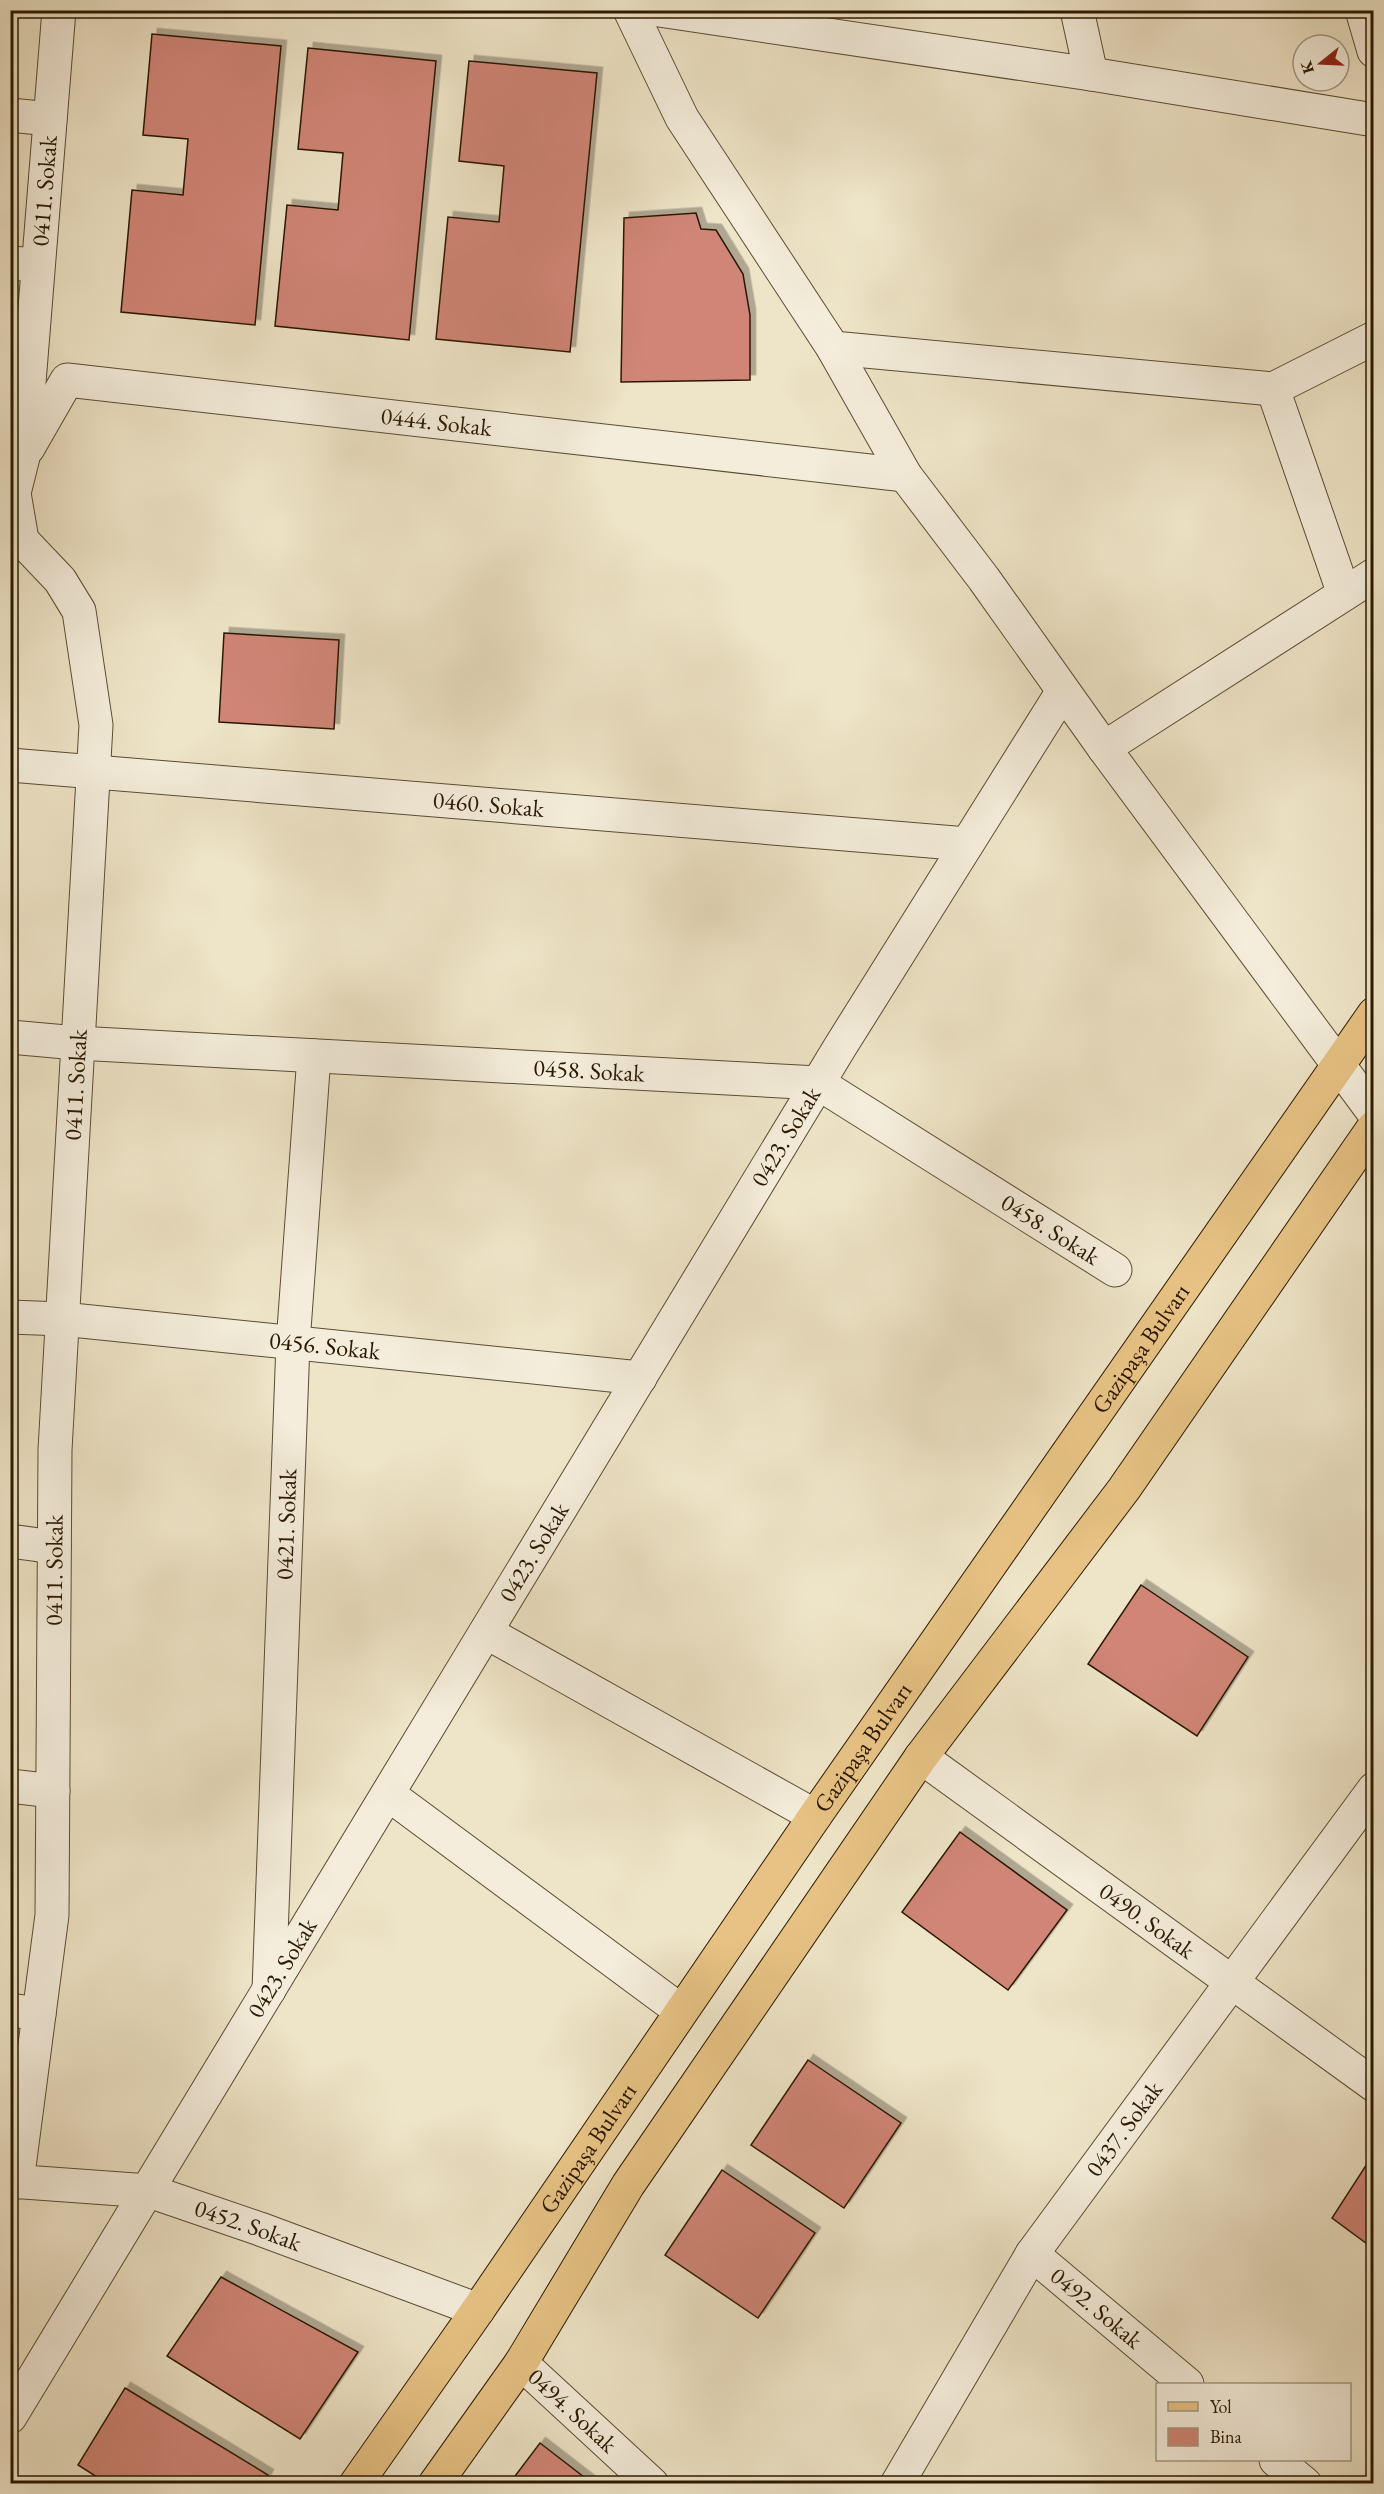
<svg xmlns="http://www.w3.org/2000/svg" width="1384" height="2494" font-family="'EB Garamond',serif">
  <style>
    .building { fill: #d08576; stroke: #2b1900; stroke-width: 1.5; filter: url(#shadow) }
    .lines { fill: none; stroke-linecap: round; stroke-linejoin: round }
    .minor-casing { stroke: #5c4c32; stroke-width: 35 }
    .major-casing { stroke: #2b1900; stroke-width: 35 }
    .minor { stroke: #f4eddb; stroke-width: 33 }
    .major { stroke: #e7c284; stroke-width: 33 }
    .labels { text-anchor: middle; stroke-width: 5; stroke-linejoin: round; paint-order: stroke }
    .street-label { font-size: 24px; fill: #2b1900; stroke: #f4eddb }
  </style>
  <defs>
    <filter id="shadow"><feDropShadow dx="5.5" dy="-5.5" stdDeviation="0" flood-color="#0004"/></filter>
  </defs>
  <rect width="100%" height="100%" fill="#eee4c7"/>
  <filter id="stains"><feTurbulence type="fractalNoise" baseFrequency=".00333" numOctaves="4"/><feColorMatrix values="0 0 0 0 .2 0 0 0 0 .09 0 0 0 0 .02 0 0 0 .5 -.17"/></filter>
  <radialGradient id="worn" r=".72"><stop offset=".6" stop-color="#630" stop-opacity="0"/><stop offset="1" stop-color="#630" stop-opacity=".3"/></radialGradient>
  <!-- building -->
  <path class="building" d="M152,34L281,46L255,325L121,312L132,190L183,195L188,139L143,135Z
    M308,48L436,61L409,340L275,326L287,205L338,210L343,153L298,149Z
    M469,61L597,73L570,352L436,339L448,217L499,222L504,166L459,161Z
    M696,213L701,229L716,230L743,274L750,315V380L621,382L624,218Z
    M224,633L339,640L334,729L219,722Z
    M1374,654V667L1367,659Z
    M1141,1585L1248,1657L1197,1736L1088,1664Z
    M960,1832L1067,1910L1008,1990L902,1912Z
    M808,2060L901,2123L844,2208L751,2145Z
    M1374,2153V2249L1332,2218Z
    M722,2170L815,2233L758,2318L665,2255Z
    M221,2277L358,2352L300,2439L167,2356Z
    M125,2388L268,2475L263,2484H108L78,2465Z
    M540,2443L593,2484H509Z"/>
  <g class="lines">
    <!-- minor casing -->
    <g class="minor-casing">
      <g id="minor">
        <path d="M630,10L682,118L833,348L905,475L984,579L1104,748L1374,1113"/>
        <path d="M659,10L1091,74L1374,120"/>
        <path d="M1077,10L1091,74"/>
        <path d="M1362,10L1374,51"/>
        <path d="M10,115L50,119"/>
        <path d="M10,263L38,265"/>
        <path d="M833,348L1273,389L1374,338"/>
        <path d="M1273,389L1344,594"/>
        <path id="s1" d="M28,448L67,380L905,475"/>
        <path d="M1104,748L1374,575"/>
        <path id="s2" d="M10,765L967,844"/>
        <path id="s3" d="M10,1037L77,1043L818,1083L1115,1270"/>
        <path id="s4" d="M10,1317L62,1319L640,1378"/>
        <path d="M10,1541L54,1547"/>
        <path d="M486,1632L815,1816"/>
        <path id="s5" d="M921,1757L1374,2085"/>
        <path d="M10,1786L53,1791"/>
        <path d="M388,1794L681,2011"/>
        <path id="s6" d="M269,1990L293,1343L314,1056"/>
        <path d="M10,2010L39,2014"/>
        <path id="s7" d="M10,2181L149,2191L260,2229L478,2310"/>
        <path id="s8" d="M17,2182L52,1915L55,1450L96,725L79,611L60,580L22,540L14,493L23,457L59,10"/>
        <path id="s9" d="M1032,2254L1187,2384"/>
        <path id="s10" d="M521,2363L652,2484"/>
        <path id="s11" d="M10,2417L840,1047L1063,691"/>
        <path d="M1276,2460L1305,2484"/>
        <path id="s12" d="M897,2484L1032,2254L1374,1789"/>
      </g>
    </g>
    <!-- major casing -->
    <g class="major-casing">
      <g id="major">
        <path id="s13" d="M356,2484L478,2310L815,1816L1374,1014"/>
        <path d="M435,2484L521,2363L628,2185L921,1757L1124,1489L1374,1127"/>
      </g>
    </g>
    <!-- minor -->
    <use href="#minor" class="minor"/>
    <!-- major -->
    <use href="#major" class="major"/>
  </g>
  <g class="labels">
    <!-- street labels -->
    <g class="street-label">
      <text dy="8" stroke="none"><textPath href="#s8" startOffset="2019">0411. Sokak</textPath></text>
      <text dy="8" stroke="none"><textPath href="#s1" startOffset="450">0444. Sokak</textPath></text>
      <text dy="8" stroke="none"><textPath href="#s2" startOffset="480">0460. Sokak</textPath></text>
      <text dy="8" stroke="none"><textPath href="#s3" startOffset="580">0458. Sokak</textPath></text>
      <text dy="8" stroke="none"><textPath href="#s8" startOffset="1100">0411. Sokak</textPath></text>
      <text dy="8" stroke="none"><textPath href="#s11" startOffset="1497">0423. Sokak</textPath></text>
      <text dy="8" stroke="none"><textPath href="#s3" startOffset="1084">0458. Sokak</textPath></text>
      <text dy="8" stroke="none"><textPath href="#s4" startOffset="316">0456. Sokak</textPath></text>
      <text dy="8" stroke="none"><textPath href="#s13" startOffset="1380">Gazipaşa Bulvarı</textPath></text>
      <text dy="8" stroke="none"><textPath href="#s6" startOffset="466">0421. Sokak</textPath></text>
      <text dy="8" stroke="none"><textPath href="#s11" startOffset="1011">0423. Sokak</textPath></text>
      <text dy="8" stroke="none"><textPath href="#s8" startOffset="614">0411. Sokak</textPath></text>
      <text dy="8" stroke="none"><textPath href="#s13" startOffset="894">Gazipaşa Bulvarı</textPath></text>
      <text dy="8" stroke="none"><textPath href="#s5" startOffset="279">0490. Sokak</textPath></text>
      <text dy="8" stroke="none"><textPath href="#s11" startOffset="525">0423. Sokak</textPath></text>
      <text dy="8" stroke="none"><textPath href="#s12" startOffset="422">0437. Sokak</textPath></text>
      <text dy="8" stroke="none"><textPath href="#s13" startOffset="408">Gazipaşa Bulvarı</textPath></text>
      <text dy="8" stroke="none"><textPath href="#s7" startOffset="244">0452. Sokak</textPath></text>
      <text dy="8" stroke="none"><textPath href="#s9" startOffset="84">0492. Sokak</textPath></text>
      <text dy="8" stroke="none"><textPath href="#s10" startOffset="70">0494. Sokak</textPath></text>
    </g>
  </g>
  <!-- margin -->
  <rect width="1384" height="2494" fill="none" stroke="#eee4c7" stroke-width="36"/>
  <rect x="12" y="12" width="1360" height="2470" fill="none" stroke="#2b1900" stroke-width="3"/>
  <rect x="18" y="18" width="1348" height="2458" fill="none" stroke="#2b1900" stroke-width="1.5"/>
  <!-- legend -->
  <rect x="1156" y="2383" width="195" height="78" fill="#f4eddb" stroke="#a49883" stroke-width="1.5"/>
  <rect x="1168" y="2402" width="30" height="9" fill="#e7c284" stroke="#a49883" stroke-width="1.5"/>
  <text x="1210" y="2413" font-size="18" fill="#2b1900">Yol</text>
  <rect x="1168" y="2428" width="30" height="18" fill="#d08576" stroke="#a49883" stroke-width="1.5"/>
  <text x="1210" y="2443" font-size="18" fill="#2b1900">Bina</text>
  <!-- north arrow -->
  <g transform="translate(1321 63) rotate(252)"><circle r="28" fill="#f4eddb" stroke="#a49883" stroke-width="1.5"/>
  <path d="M0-4.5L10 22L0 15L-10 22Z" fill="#8f2418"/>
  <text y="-9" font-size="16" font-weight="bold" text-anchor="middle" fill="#2b1900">K</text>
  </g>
  <rect width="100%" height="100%" filter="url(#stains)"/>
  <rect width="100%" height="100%" fill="url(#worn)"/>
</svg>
